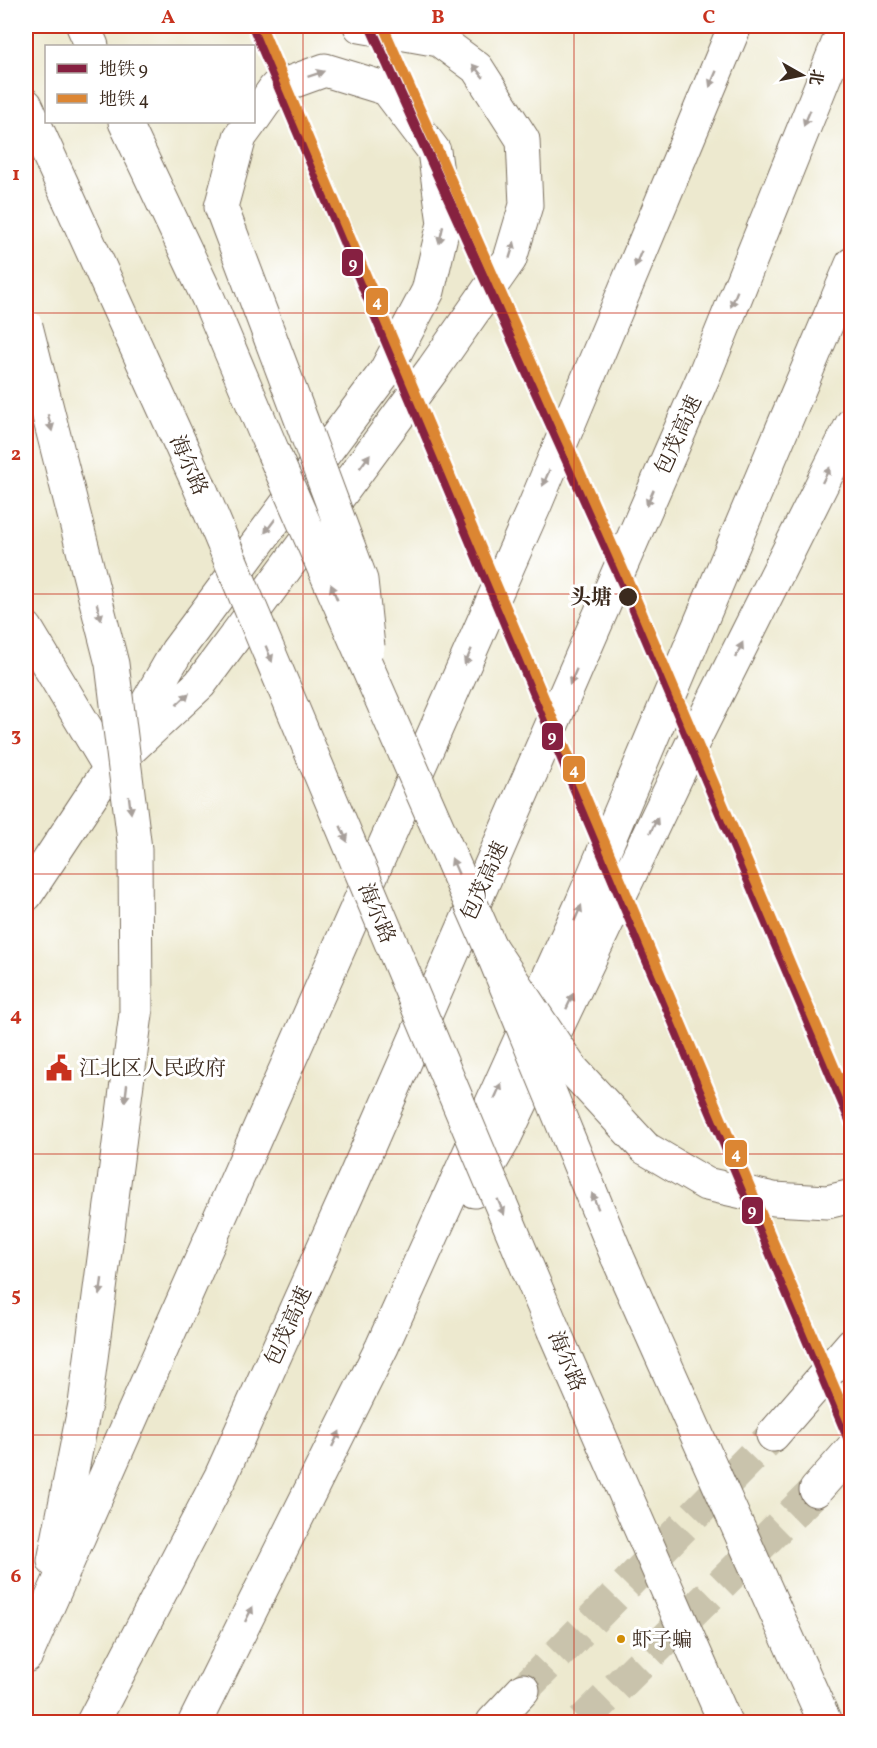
<svg xmlns="http://www.w3.org/2000/svg" width="877" height="1748" font-family="Vollkorn,'Noto Serif SC',serif">
  <style>
    .lines { fill: none; stroke-linecap: round; stroke-linejoin: round }
    .motorway-tunnel { stroke: #c9c3ac; stroke-width: 33; stroke-dasharray: 33 16; stroke-linecap: butt }
    .minor-casing { stroke: #796d5c; stroke-width: 35 }
    .tertiary-casing { stroke: #796d5c; stroke-width: 35 }
    .primary-casing { stroke: #796d5c; stroke-width: 35 }
    .motorway-casing { stroke: #796d5c; stroke-width: 35 }
    .minor { stroke: #fff; stroke-width: 33 }
    .tertiary { stroke: #fff; stroke-width: 33 }
    .primary { stroke: #fff; stroke-width: 33 }
    .motorway { stroke: #fff; stroke-width: 33 }
    .primary-bridge-casing { stroke: #796d5c; stroke-width: 35; stroke-linecap: butt }
    .motorway-bridge-casing { stroke: #796d5c; stroke-width: 35; stroke-linecap: butt }
    .primary-bridge { stroke: #fff; stroke-width: 33 }
    .motorway-bridge { stroke: #fff; stroke-width: 33 }
    .metro-1-casing { stroke: #fff; stroke-width: 15 }
    .metro-2-casing { stroke: #fff; stroke-width: 15 }
    .metro-1 { stroke: #862041; stroke-width: 10 }
    .metro-2 { stroke: #dc8633; stroke-width: 10 }
    .oneway { fill: #a79f9a }
    .grid { fill: none; stroke: #c8321e; stroke-width: 1.5; stroke-opacity: 0.55 }
    .stop-dot { fill: #3b2a1e; stroke: #fff; stroke-width: 2 }
    .bus-dot { fill: #d18d06; stroke: #fff; stroke-width: 2 }
    .labels { text-anchor: middle; stroke-width: 6; stroke-linejoin: round; paint-order: stroke }
    .bus-label { font-size: 20px; fill: #3b2a1e; stroke: #fff; text-anchor: start }
    .street-label { font-size: 21px; fill: #3b2a1e; stroke: #fff }
    .stop-label { font-size: 21px; font-weight: bold; fill: #3b2a1e; stroke: #fff; text-anchor: end }
    .poi-label { font-size: 21px; fill: #3b2a1e; stroke: #fff; text-anchor: start }
    .line-badge { stroke: #fff; stroke-width: 2 }
    .badge-label { font-size: 16px; text-anchor: middle; font-weight: bold; fill: #fff }
    .neatline { fill: none; stroke: #c8321e; stroke-width: 2 }
    .grid-label { font-size: 20px; text-anchor: middle; font-weight: bold; fill: #c8321e }
  </style>
  <rect width="100%" height="100%" fill="#fff"/>
  <filter id="ink" filterUnits="userSpaceOnUse"><feTurbulence type="fractalNoise" baseFrequency=".0167" numOctaves="2"/><feDisplacementMap in="SourceGraphic" scale="12" xChannelSelector="R" yChannelSelector="G"/><feConvolveMatrix kernelMatrix="1 2 1 2 8 2 1 2 1" color-interpolation-filters="sRGB"/></filter>
  <filter id="wash" filterUnits="userSpaceOnUse"><feTurbulence type="fractalNoise" baseFrequency=".008" numOctaves="4" result="noise"/><feDisplacementMap in="SourceGraphic" scale="24" xChannelSelector="R" yChannelSelector="G"/><feGaussianBlur stdDeviation="1.35" result="paint"/><feColorMatrix in="noise" values="0 0 0 0 0 0 0 0 0 0 0 0 0 0 0 0 0 1.4 0 .05"/><feComposite in="paint" operator="in"/></filter>
  <g filter="url(#wash)">
    <rect width="100%" height="100%" fill="#ede9cf"/>
  </g>
  <g filter="url(#ink)">
    <g class="lines">
      <!-- motorway-tunnel -->
      <path class="motorway-tunnel" d="M523,1690L773,1435
        M582,1722L816,1490"/>
      <!-- minor casing -->
      <g class="minor-casing">
        <path id="minor" d="M26,628L110,768"/>
      </g>
      <!-- tertiary casing -->
      <g class="tertiary-casing">
        <path id="tertiary" d="M26,895L110,768
          M493,1722L523,1690"/>
      </g>
      <!-- primary casing -->
      <g class="primary-casing">
        <path id="primary" d="M83,26L92,46
          M26,105L198,483
          M125,122L208,298L273,452
          M251,122L240,137L221,207L307,435
          M127,738L177,651L385,372L428,291L444,223L434,151L387,89L325,70L275,88L254,118
          M110,768L200,684L433,369L510,259L526,205L523,140L477,68L439,40L360,26
          M617,1256L825,1722
          M554,1331L725,1722"/>
      </g>
      <!-- motorway casing -->
      <g class="motorway-casing">
        <path id="motorway" d="M645,1148L706,1184L774,1199L827,1202L852,1196
          M474,1191L503,1141L691,746L852,424
          M773,1435L852,1344
          M816,1490L852,1449
          M54,1561L85,1404L136,1014
          M26,1656L535,505L735,26
          M93,1722L221,1476L355,1177L705,373L845,26
          M195,1722L382,1347L582,903L852,264"/>
      </g>
      <!-- minor -->
      <use href="#minor" class="minor"/>
      <!-- tertiary -->
      <use href="#tertiary" class="tertiary"/>
      <!-- primary -->
      <use href="#primary" class="primary"/>
      <!-- motorway -->
      <use href="#motorway" class="motorway"/>
      <!-- primary-bridge casing -->
      <g class="primary-bridge-casing">
        <path id="primary-bridge" d="M307,435L361,580L368,647
          M273,452L490,947L617,1256
          M198,483L554,1331"/>
      </g>
      <!-- motorway-bridge casing -->
      <g class="motorway-bridge-casing">
        <path id="motorway-bridge" d="M26,326L112,664L135,849L136,1014
          M490,947L570,1067L645,1148"/>
      </g>
      <!-- primary-bridge -->
      <use href="#primary-bridge" class="primary-bridge"/>
      <!-- motorway-bridge -->
      <use href="#motorway-bridge" class="motorway-bridge"/>
      <!-- metro-1 casing -->
      <g class="metro-1-casing">
        <path id="metro-1" d="M253,26L852,1447
          M370,26L628,596L852,1125"/>
      </g>
      <!-- metro-2 casing -->
      <g class="metro-2-casing">
        <path id="metro-2" d="M261,26L852,1429
          M383,26L634,594L852,1109"/>
      </g>
      <!-- metro-1 -->
      <use href="#metro-1" class="metro-1"/>
      <!-- metro-2 -->
      <use href="#metro-2" class="metro-2"/>
    </g>
    <!-- one-way arrows -->
    <defs><path id="oneway-solid" d="M-6-.8H1V-3.2L6.5 0L1 3.2V.8H-6Z" transform="scale(1.5)"/></defs>
    <g class="oneway">
      <use href="#oneway-solid" transform="translate(478 71) rotate(-130)"/>
      <use href="#oneway-solid" transform="translate(316 74) rotate(-19)"/>
      <use href="#oneway-solid" transform="translate(713 79) rotate(113)"/>
      <use href="#oneway-solid" transform="translate(807 118) rotate(113)"/>
      <use href="#oneway-solid" transform="translate(441 235) rotate(103)"/>
      <use href="#oneway-solid" transform="translate(512 250) rotate(-73)"/>
      <use href="#oneway-solid" transform="translate(638 259) rotate(113)"/>
      <use href="#oneway-solid" transform="translate(734 299) rotate(112)"/>
      <use href="#oneway-solid" transform="translate(50 423) rotate(76)"/>
      <use href="#oneway-solid" transform="translate(365 461) rotate(-54)"/>
      <use href="#oneway-solid" transform="translate(826 475) rotate(-64)"/>
      <use href="#oneway-solid" transform="translate(546 478) rotate(113)"/>
      <use href="#oneway-solid" transform="translate(650 498) rotate(114)"/>
      <use href="#oneway-solid" transform="translate(270 526) rotate(127)"/>
      <use href="#oneway-solid" transform="translate(334 592) rotate(-113)"/>
      <use href="#oneway-solid" transform="translate(99 612) rotate(76)"/>
      <use href="#oneway-solid" transform="translate(739 650) rotate(-64)"/>
      <use href="#oneway-solid" transform="translate(269 654) rotate(68)"/>
      <use href="#oneway-solid" transform="translate(468 657) rotate(114)"/>
      <use href="#oneway-solid" transform="translate(573 677) rotate(114)"/>
      <use href="#oneway-solid" transform="translate(183 699) rotate(-43)"/>
      <use href="#oneway-solid" transform="translate(130 805) rotate(83)"/>
      <use href="#oneway-solid" transform="translate(654 825) rotate(-65)"/>
      <use href="#oneway-solid" transform="translate(344 834) rotate(67)"/>
      <use href="#oneway-solid" transform="translate(455 866) rotate(-114)"/>
      <use href="#oneway-solid" transform="translate(578 913) rotate(-66)"/>
      <use href="#oneway-solid" transform="translate(570 1001) rotate(-65)"/>
      <use href="#oneway-solid" transform="translate(498 1091) rotate(-66)"/>
      <use href="#oneway-solid" transform="translate(126 1093) rotate(97)"/>
      <use href="#oneway-solid" transform="translate(595 1201) rotate(-112)"/>
      <use href="#oneway-solid" transform="translate(501 1207) rotate(67)"/>
      <use href="#oneway-solid" transform="translate(101 1287) rotate(97)"/>
      <use href="#oneway-solid" transform="translate(336 1439) rotate(-64)"/>
      <use href="#oneway-solid" transform="translate(249 1614) rotate(-64)"/>
    </g>
  </g>
  <!-- grid -->
  <path class="grid" d="M303,26V1722M574,26V1722M26,313H852M26,594H852M26,874H852M26,1154H852M26,1435H852"/>
  <!-- icons -->
  <defs>
    <g id="civic-bare" transform="scale(2.07)"><path d="M-.6-6.5H3V-4.5H.6V-3L4-1V1h2V6H-6V1h2V-1L-.6-3ZM-1.2 2.5V6h2.4V2.5Z" fill="#c8321e" stroke="#fff" stroke-width="2.5" paint-order="stroke"/></g>
  </defs>
  <g fill-rule="evenodd">
    <use href="#civic-bare" x="59" y="1068"/>
  </g>
  <!-- markers -->
  <circle class="stop-dot" cx="628" cy="597" r="10"/>
  <circle class="bus-dot" cx="621" cy="1639" r="5"/>
  <g class="labels">
    <!-- bus labels -->
    <g class="bus-label">
      <text x="632" y="1646">虾子蝙</text>
    </g>
    <!-- street labels -->
    <g class="street-label">
      <text transform="translate(678 435) rotate(-66)" y="7">包茂高速</text>
      <text transform="translate(189 465) rotate(66)" y="7">海尔路</text>
      <text transform="translate(484 881) rotate(-66)" y="7">包茂高速</text>
      <text transform="translate(377 913) rotate(67)" y="7">海尔路</text>
      <text transform="translate(288 1326) rotate(-66)" y="7">包茂高速</text>
      <text transform="translate(567 1361) rotate(67)" y="7">海尔路</text>
    </g>
    <!-- stop labels -->
    <g class="stop-label">
      <text x="612" y="604">头塘</text>
    </g>
    <!-- poi labels -->
    <g class="poi-label">
      <text x="79" y="1075">江北区人民政府</text>
    </g>
  </g>
  <g class="line-badge">
    <rect x="341" y="248" width="23" height="29" rx="6" fill="#862041"/>
    <rect x="365" y="287" width="24" height="29" rx="6" fill="#dc8633"/>
    <rect x="541" y="722" width="23" height="29" rx="6" fill="#862041"/>
    <rect x="562" y="755" width="24" height="28" rx="6" fill="#dc8633"/>
    <rect x="724" y="1139" width="24" height="29" rx="6" fill="#dc8633"/>
    <rect x="741" y="1196" width="23" height="29" rx="6" fill="#862041"/>
  </g>
  <g class="badge-label">
    <text x="353" y="269">9</text>
    <text x="377" y="307">4</text>
    <text x="552" y="742">9</text>
    <text x="574" y="775">4</text>
    <text x="736" y="1159">4</text>
    <text x="752" y="1216">9</text>
  </g>
  <!-- margin -->
  <rect width="877" height="1748" fill="none" stroke="#fff" stroke-width="66"/>
  <!-- legend -->
  <rect x="45" y="45" width="210" height="78" fill="#ffffff" stroke="#b1aaa5" stroke-width="1.5"/>
  <rect x="57" y="64" width="30" height="9" fill="#862041" stroke="#b1aaa5" stroke-width="1.5"/>
  <text x="99" y="75" font-size="18" fill="#3b2a1e">地铁 9</text>
  <rect x="57" y="94" width="30" height="9" fill="#dc8633" stroke="#b1aaa5" stroke-width="1.5"/>
  <text x="99" y="105" font-size="18" fill="#3b2a1e">地铁 4</text>
  <!-- north arrow -->
  <g transform="translate(802 75) rotate(99)" stroke="#ffffff" stroke-width="4.5" paint-order="stroke">
  <path d="M0-4.5L10 22L0 15L-10 22Z" fill="#3b2a1e"/>
  <text y="-9" font-size="16" font-weight="bold" text-anchor="middle" fill="#3b2a1e">北</text>
  </g>
  <rect x="33" y="33" width="811" height="1682" class="neatline"/>
  <g class="grid-label">
    <text x="168" y="23">A</text>
    <text x="438" y="23">B</text>
    <text x="709" y="23">C</text>
    <text x="16" y="180">1</text>
    <text x="16" y="460">2</text>
    <text x="16" y="741">3</text>
    <text x="16" y="1021">4</text>
    <text x="16" y="1301">5</text>
    <text x="16" y="1582">6</text>
  </g>
</svg>
